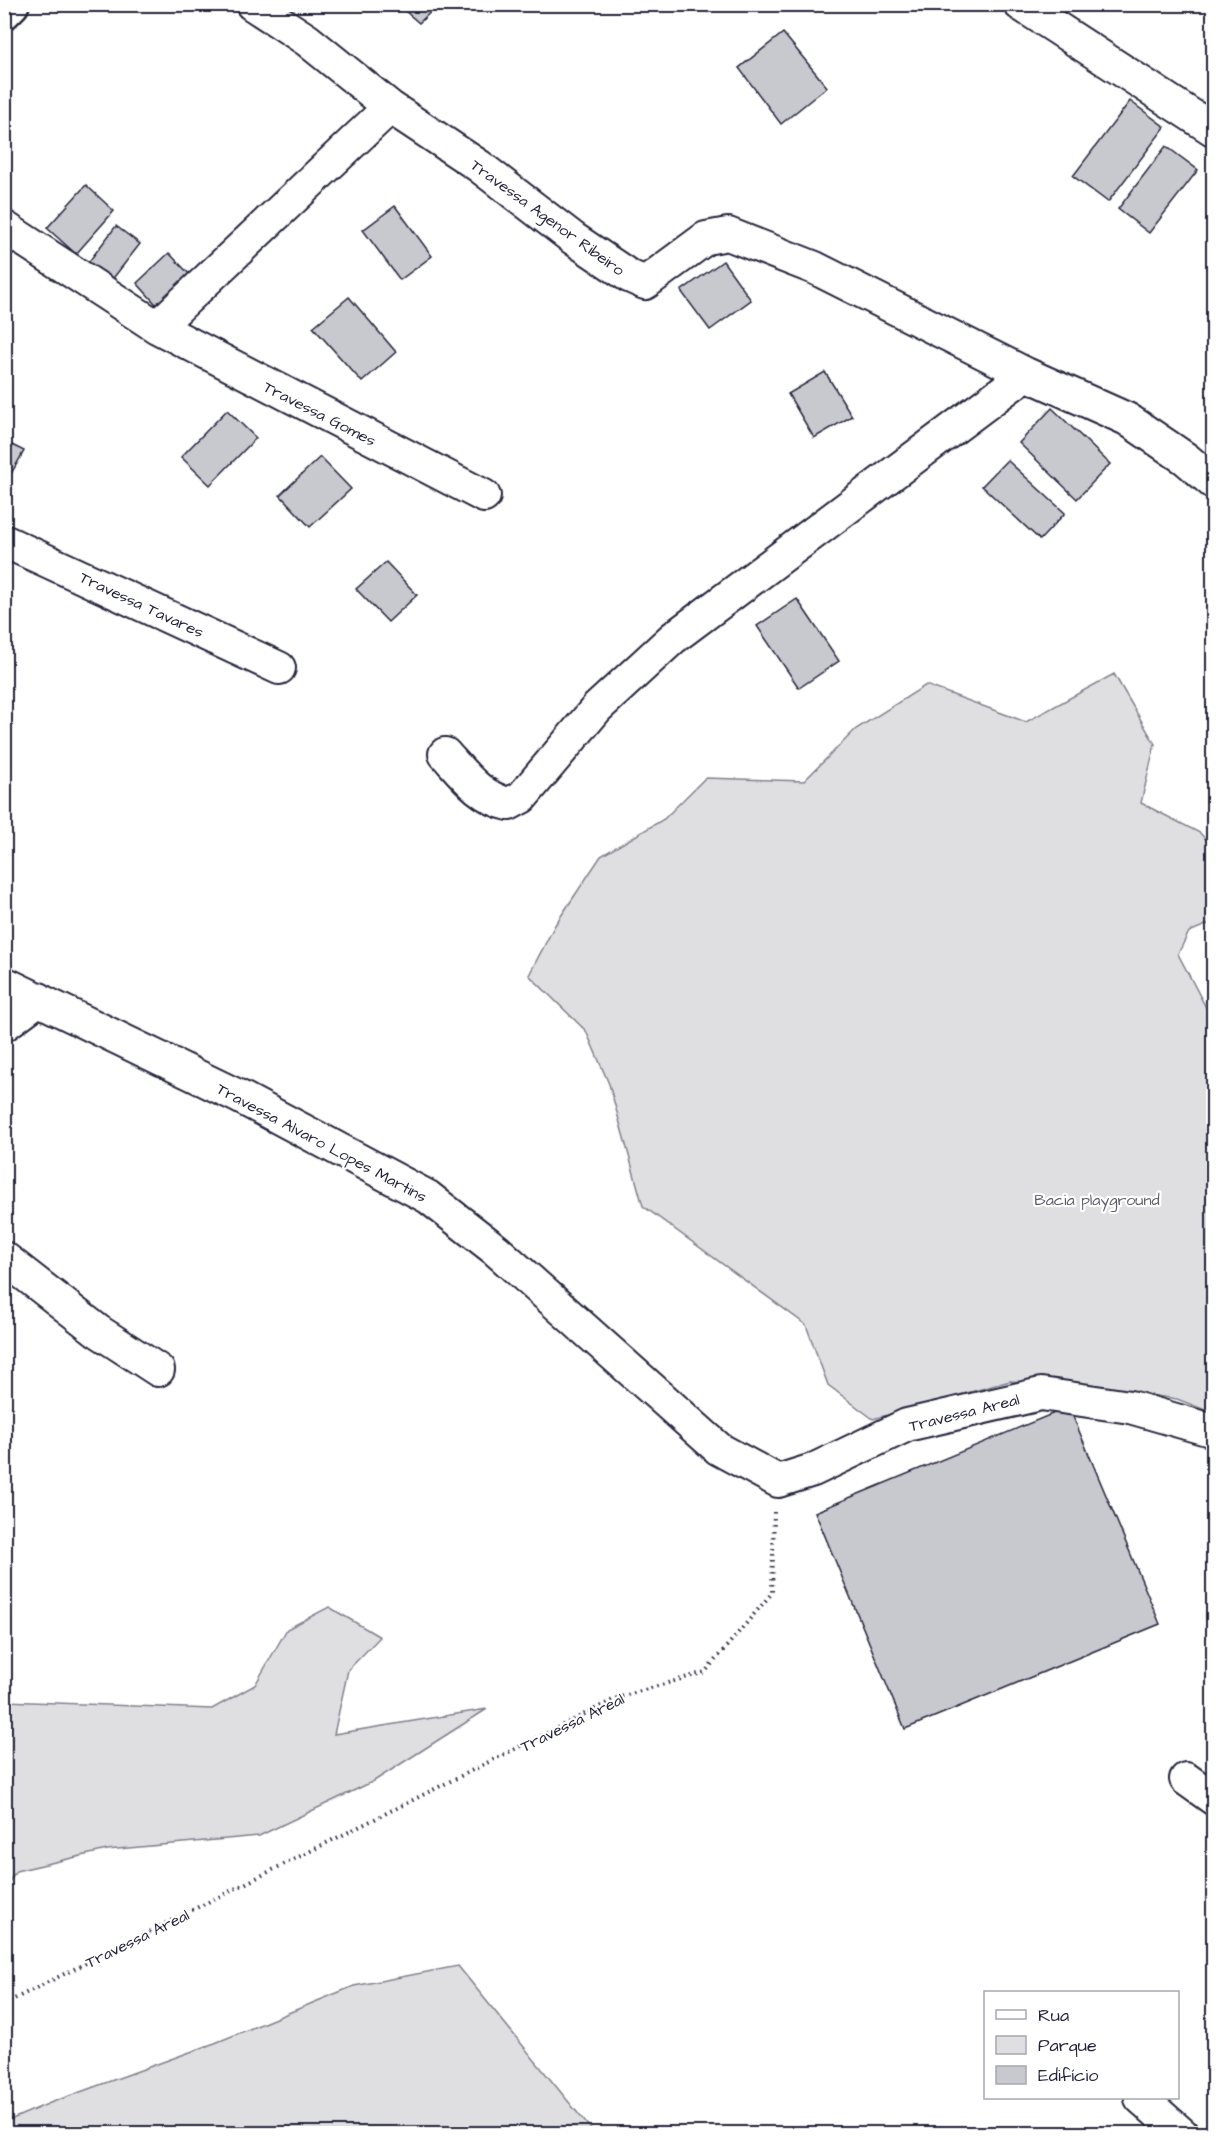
<svg xmlns="http://www.w3.org/2000/svg" width="1218" height="2138" font-family="'Architects Daughter',sans-serif">
  <style>
    .green { fill: #dfdfe2; stroke: #80808e; stroke-width: 1.5 }
    .building { fill: #c8c8cf; stroke: #22223b; stroke-width: 1.5 }
    .lines { fill: none; stroke-linecap: round; stroke-linejoin: round }
    .minor-casing { stroke: #22223b; stroke-width: 36 }
    .primary-casing { stroke: #22223b; stroke-width: 38 }
    .path { stroke: #22223b; stroke-width: 4; stroke-dasharray: 1.5 4.5; stroke-linecap: butt }
    .minor { stroke: #fff; stroke-width: 32 }
    .primary { stroke: #fff; stroke-width: 33 }
    .labels { text-anchor: middle; stroke-width: 4.5; stroke-linejoin: round; paint-order: stroke }
    .street-label { font-size: 16px; fill: #22223b; stroke: #fff }
    .park-label { font-size: 16px; fill: #5b5b6d; stroke: #fff }
  </style>
  <rect width="100%" height="100%" fill="#fff"/>
  <filter id="ink" filterUnits="userSpaceOnUse"><feTurbulence type="fractalNoise" baseFrequency=".0167" numOctaves="2"/><feDisplacementMap in="SourceGraphic" scale="12" xChannelSelector="R" yChannelSelector="G"/><feConvolveMatrix kernelMatrix="1 2 1 2 8 2 1 2 1" color-interpolation-filters="sRGB"/></filter>
  <g filter="url(#ink)">
    <!-- green -->
    <path class="green" d="M1114,674L1155,744L1141,803L1200,833L1213,847V922L1189,932L1178,954L1213,1021V1413L1177,1399L1088,1386L1010,1381L873,1419L828,1385L806,1325L643,1206L609,1084L586,1031L529,975L555,925L601,856L664,819L705,778L804,781L856,729L926,685L1026,722Z
      M329,1607L380,1637L348,1670L334,1734L487,1709L374,1781L259,1836L107,1850L16,1871L5,1888V1701L212,1709L255,1685L287,1629Z
      M458,1966L594,2133H5V2122L50,2103L215,2043L354,1986Z"/>
    <!-- building -->
    <path class="building" d="M397,4H439L419,23Z
      M783,33L827,87L781,124L739,68Z
      M1130,101L1165,127L1108,202L1073,176Z
      M1166,146L1198,170L1149,233L1118,209Z
      M86,185L114,211L76,254L47,228Z
      M395,206L432,256L400,280L363,230Z
      M116,226L140,244L107,286L84,268Z
      M169,253L195,280L162,311L137,283Z
      M723,261L751,300L710,330L681,291Z
      M349,297L396,352L362,382L313,327Z
      M825,372L852,416L814,438L788,394Z
      M1052,408L1110,464L1077,499L1019,443Z
      M227,410L256,438L210,485L181,457Z
      M4,441L24,451L4,486Z
      M320,457L351,489L310,527L280,495Z
      M1007,460L1065,513L1040,540L982,486Z
      M386,562L417,595L388,622L356,589Z
      M797,599L839,661L799,688L757,626Z
      M1069,1407L1160,1624L905,1729L815,1512Z"/>
    <g class="lines">
      <!-- minor casing -->
      <g class="minor-casing">
        <path id="minor" d="M252,4L307,40L390,107L479,166L574,239L629,276L645,283L706,238L728,234L815,268L1026,374L1127,419L1186,459L1214,483
          M1020,4L1214,130
          M4,227L157,327L484,496
          M157,327L390,107
          M4,541L279,668
          M445,754C464,775 481,798 509,804L522,797L597,708L673,638L1026,374
          M4,983L240,1097L428,1197L496,1250L719,1449L778,1481L813,1470L907,1425L1041,1394L1130,1407L1214,1431
          M4,1025L39,999
          M4,1258L98,1331L158,1370
          M1186,1779L1214,1799
          M1141,2098L1182,2134"/>
      </g>
      <!-- primary casing -->
      <g class="primary-casing">
        <path id="primary" d="M4,12L12,4"/>
      </g>
      <!-- path -->
      <path class="path" d="M4,2004L617,1698L705,1672L772,1593L774,1511"/>
      <!-- minor -->
      <use href="#minor" class="minor"/>
      <!-- primary -->
      <use href="#primary" class="primary"/>
    </g>
  </g>
  <g class="labels">
    <!-- street labels -->
    <g class="street-label">
      <text transform="translate(548 217) rotate(36)" y="6">Travessa Agenor Ribeiro</text>
      <text transform="translate(320 413) rotate(27)" y="6">Travessa Gomes</text>
      <text transform="translate(142 604) rotate(25)" y="6">Travessa Tavares</text>
      <text transform="translate(322 1142) rotate(28)" y="6">Travessa Alvaro Lopes Martins</text>
      <text transform="translate(964 1412) rotate(-14)" y="6">Travessa Areal</text>
      <text transform="translate(572 1722) rotate(-26)" y="6">Travessa Areal</text>
      <text transform="translate(137 1938) rotate(-26)" y="6">Travessa Areal</text>
    </g>
    <!-- park labels -->
    <g class="park-label">
      <text x="1097" y="1205">Bacia playground</text>
    </g>
  </g>
  <!-- margin -->
  <rect width="1218" height="2138" fill="none" stroke="#fff" stroke-width="24"/>
  <rect x="12" y="12" width="1194" height="2114" fill="none" stroke="#22223b" stroke-width="2" filter="url(#ink)"/>
  <!-- legend -->
  <rect x="984" y="1991" width="195" height="108" fill="#ffffff" stroke="#a7a7b1" stroke-width="1.5"/>
  <rect x="996" y="2010" width="30" height="9" fill="#ffffff" stroke="#a7a7b1" stroke-width="1.5"/>
  <text x="1038" y="2021" font-size="18" fill="#22223b">Rua</text>
  <rect x="996" y="2036" width="30" height="18" fill="#dfdfe2" stroke="#a7a7b1" stroke-width="1.5"/>
  <text x="1038" y="2051" font-size="18" fill="#22223b">Parque</text>
  <rect x="996" y="2066" width="30" height="18" fill="#c8c8cf" stroke="#a7a7b1" stroke-width="1.5"/>
  <text x="1038" y="2081" font-size="18" fill="#22223b">Edifício</text>
</svg>
